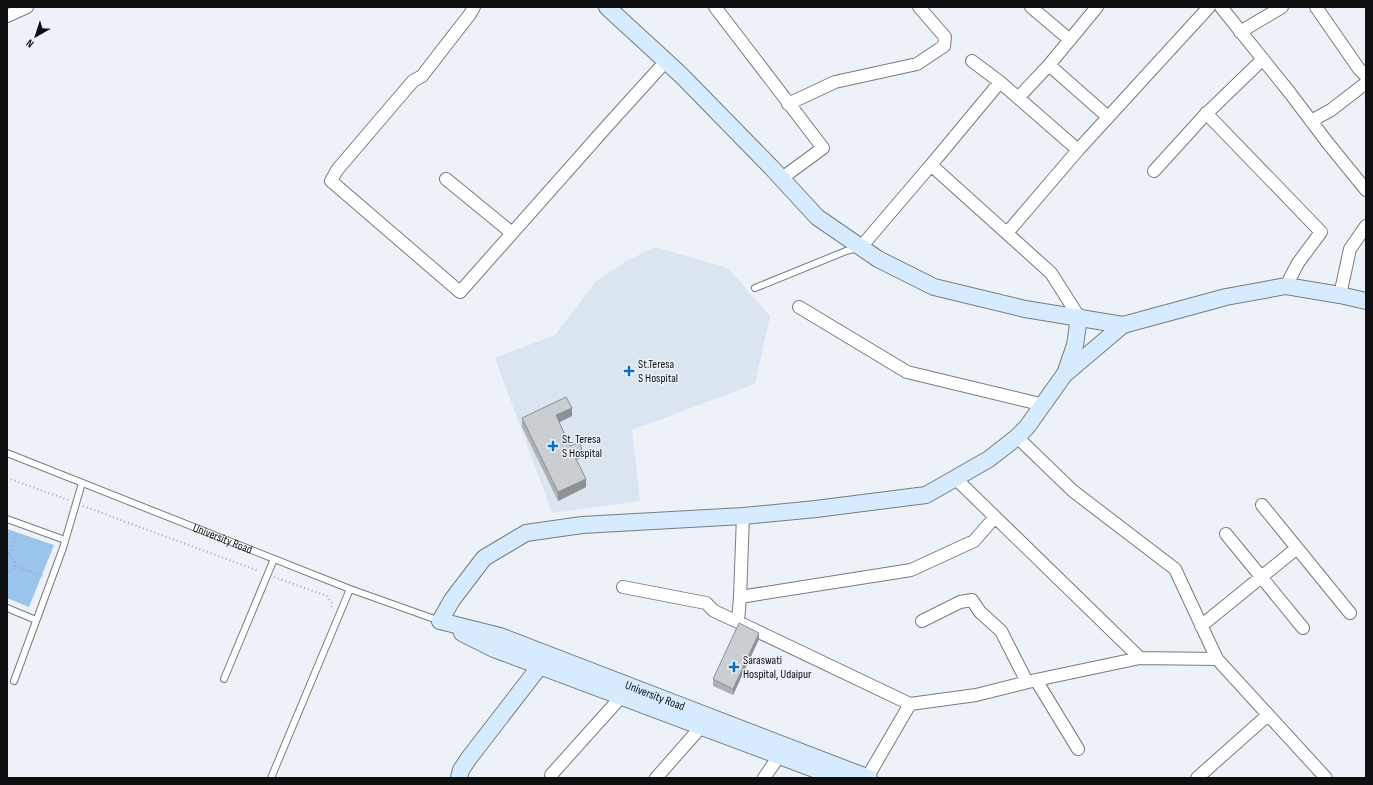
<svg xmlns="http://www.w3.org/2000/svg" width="1373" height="785" font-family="'Sofia Sans Condensed',sans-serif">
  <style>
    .built { fill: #dae5f0 }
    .green { fill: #9ac3ed }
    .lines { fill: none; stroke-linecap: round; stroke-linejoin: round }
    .lane-casing { stroke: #777c81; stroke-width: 8 }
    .street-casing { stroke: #777c81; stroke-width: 14 }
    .secondary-casing { stroke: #777c81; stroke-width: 18 }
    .path { stroke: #a2a7ab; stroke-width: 2; stroke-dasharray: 1 3; stroke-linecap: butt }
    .lane { stroke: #fff; stroke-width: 6 }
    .street { stroke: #fff; stroke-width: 12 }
    .secondary { stroke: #d7ebfe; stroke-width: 16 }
    .wall { fill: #adb1b5 }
    .shaded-wall { fill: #8d9094 }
    .building { fill: #c9ced3; stroke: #8d9094 }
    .poi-dot { fill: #0b70bc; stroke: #ecf2f8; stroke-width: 1.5 }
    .labels { text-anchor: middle; stroke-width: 3; stroke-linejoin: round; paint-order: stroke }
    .poi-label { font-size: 12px; fill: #0d0f11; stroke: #ecf2f8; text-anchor: start }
    .street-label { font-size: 12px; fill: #0d0f11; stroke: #ecf2f8 }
  </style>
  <rect width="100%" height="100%" fill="#ecf2f8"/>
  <!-- built -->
  <path class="built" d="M655,247L728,268L770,316L755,384L632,430L640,501L552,513L495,358L555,335L596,281L627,261Z"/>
  <!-- green -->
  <path class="green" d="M7,529L54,545L29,607L7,598Z"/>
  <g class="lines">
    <!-- lane casing -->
    <g class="lane-casing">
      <g id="lane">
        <path d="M755,288L846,251L858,248"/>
        <path id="s1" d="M7,453L350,589L440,621"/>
        <path d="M7,519L65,540"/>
        <path d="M7,608L36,620"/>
        <path d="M224,679L274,559"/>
        <path d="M14,681L63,548L82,483"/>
        <path d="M271,778L350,589"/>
      </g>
    </g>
    <!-- street casing -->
    <g class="street-casing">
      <path id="street" d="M474,7L470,14L422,76L413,81L337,170L331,181L460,292L608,125L666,61
        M715,7L823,148L782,178
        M1031,7L1070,40
        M1221,7L1290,93L1327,142L1366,190
        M1316,7L1359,69L1366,76
        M7,16L27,7
        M1240,32L1282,7
        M972,61L1000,82L1078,150
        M1049,65L1108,117
        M1018,98L1049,65L1097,7
        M788,104L835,82L917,64L944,46L945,37L919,7
        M1206,113L1321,232L1298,263L1286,286
        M1311,121L1331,110L1366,83
        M931,165L1000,82
        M1154,171L1204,116L1263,59
        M446,179L512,233
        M1007,233L1078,150L1209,7
        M861,247L931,165L1051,273L1079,317
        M1340,295L1350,249L1366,226
        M799,307L907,372L1044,405
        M1017,437L1073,491L1175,569L1217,659
        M955,478L1140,658
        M743,516L740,597L738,622L910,704L867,778
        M1226,534L1303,628
        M1297,548L1350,613
        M623,587L706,603L714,611L738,622
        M740,597L911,570L974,541L995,517
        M922,621L960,602L972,600L980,612L1001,631L1027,682
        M1201,626L1297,548L1262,505
        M1036,680L1078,749
        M910,704L976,695L1036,680L1140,658L1217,659L1326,778
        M551,775L621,697
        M656,778L701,727
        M764,778L779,756
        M1197,778L1268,715"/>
    </g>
    <!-- secondary casing -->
    <g class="secondary-casing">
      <g id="secondary">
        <path d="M607,7L681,75L771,167L817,217L878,259L934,287L1025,309L1123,325L1226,297L1286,286L1340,295L1366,301"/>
        <path d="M1065,374L1075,345L1079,317"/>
        <path d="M440,621L452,600L484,558L526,533L582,525L743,516L816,509L926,495L989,459L1017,437L1027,427L1064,375L1123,325"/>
        <path id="s2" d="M440,621L500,636L869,778"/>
        <path d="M462,633L494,649L838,778"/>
        <path d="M459,778L461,770L469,758L540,666L543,657"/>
      </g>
    </g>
    <!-- path -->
    <path class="path" d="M7,478L68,500
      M83,506L259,571
      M7,554L12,556L15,562L14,569L7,573
      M9,554L17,532
      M15,566L43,576
      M274,577L327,596L332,603L331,610"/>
    <!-- lane -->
    <use href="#lane" class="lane"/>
    <!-- street -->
    <use href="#street" class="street"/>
    <!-- secondary -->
    <use href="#secondary" class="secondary"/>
  </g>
  <!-- wall -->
  <path class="wall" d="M572,416L559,422L570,446L582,457L576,460L586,487L558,501L522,427V418Z
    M759,639L733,695L713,686V679Z"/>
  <!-- shaded-wall -->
  <path class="shaded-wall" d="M572,408V416L556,424V415Z
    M582,449V457L573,462V453Z
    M586,479V487L558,501V492Z
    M759,633V639L733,695V689Z"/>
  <!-- building -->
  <path class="building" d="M566,397L572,408L556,415L570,446L579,442L582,449L573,453L586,479L558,492L522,418Z
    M739,623L759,633L733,689L713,679Z"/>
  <!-- markers -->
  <g class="poi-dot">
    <path d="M627 365h4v4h4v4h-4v4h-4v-4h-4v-4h4z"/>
    <path d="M551 440h4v4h4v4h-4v4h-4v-4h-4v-4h4z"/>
    <path d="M732 661h4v4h4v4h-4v4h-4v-4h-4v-4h4z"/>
  </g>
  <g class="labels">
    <!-- poi labels -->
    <g class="poi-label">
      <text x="638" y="368">St.Teresa<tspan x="638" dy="14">S Hospital</tspan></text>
      <text x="562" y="443">St. Teresa<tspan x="562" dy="14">S Hospital</tspan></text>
      <text x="743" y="664">Saraswati<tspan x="743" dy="14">Hospital, Udaipur</tspan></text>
    </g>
    <!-- street labels -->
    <g class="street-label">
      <text dy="4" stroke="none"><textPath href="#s1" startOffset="232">University Road</textPath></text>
      <text dy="4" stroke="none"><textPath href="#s2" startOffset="228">University Road</textPath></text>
    </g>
  </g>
  <!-- border -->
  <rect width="1373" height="785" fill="none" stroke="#0d0f11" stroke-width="16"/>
  <!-- north arrow -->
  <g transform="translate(36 36) rotate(219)" stroke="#ecf2f8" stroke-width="3" paint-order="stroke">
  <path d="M0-3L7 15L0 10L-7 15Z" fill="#0d0f11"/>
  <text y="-6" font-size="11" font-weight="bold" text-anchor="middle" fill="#0d0f11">N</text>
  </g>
</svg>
